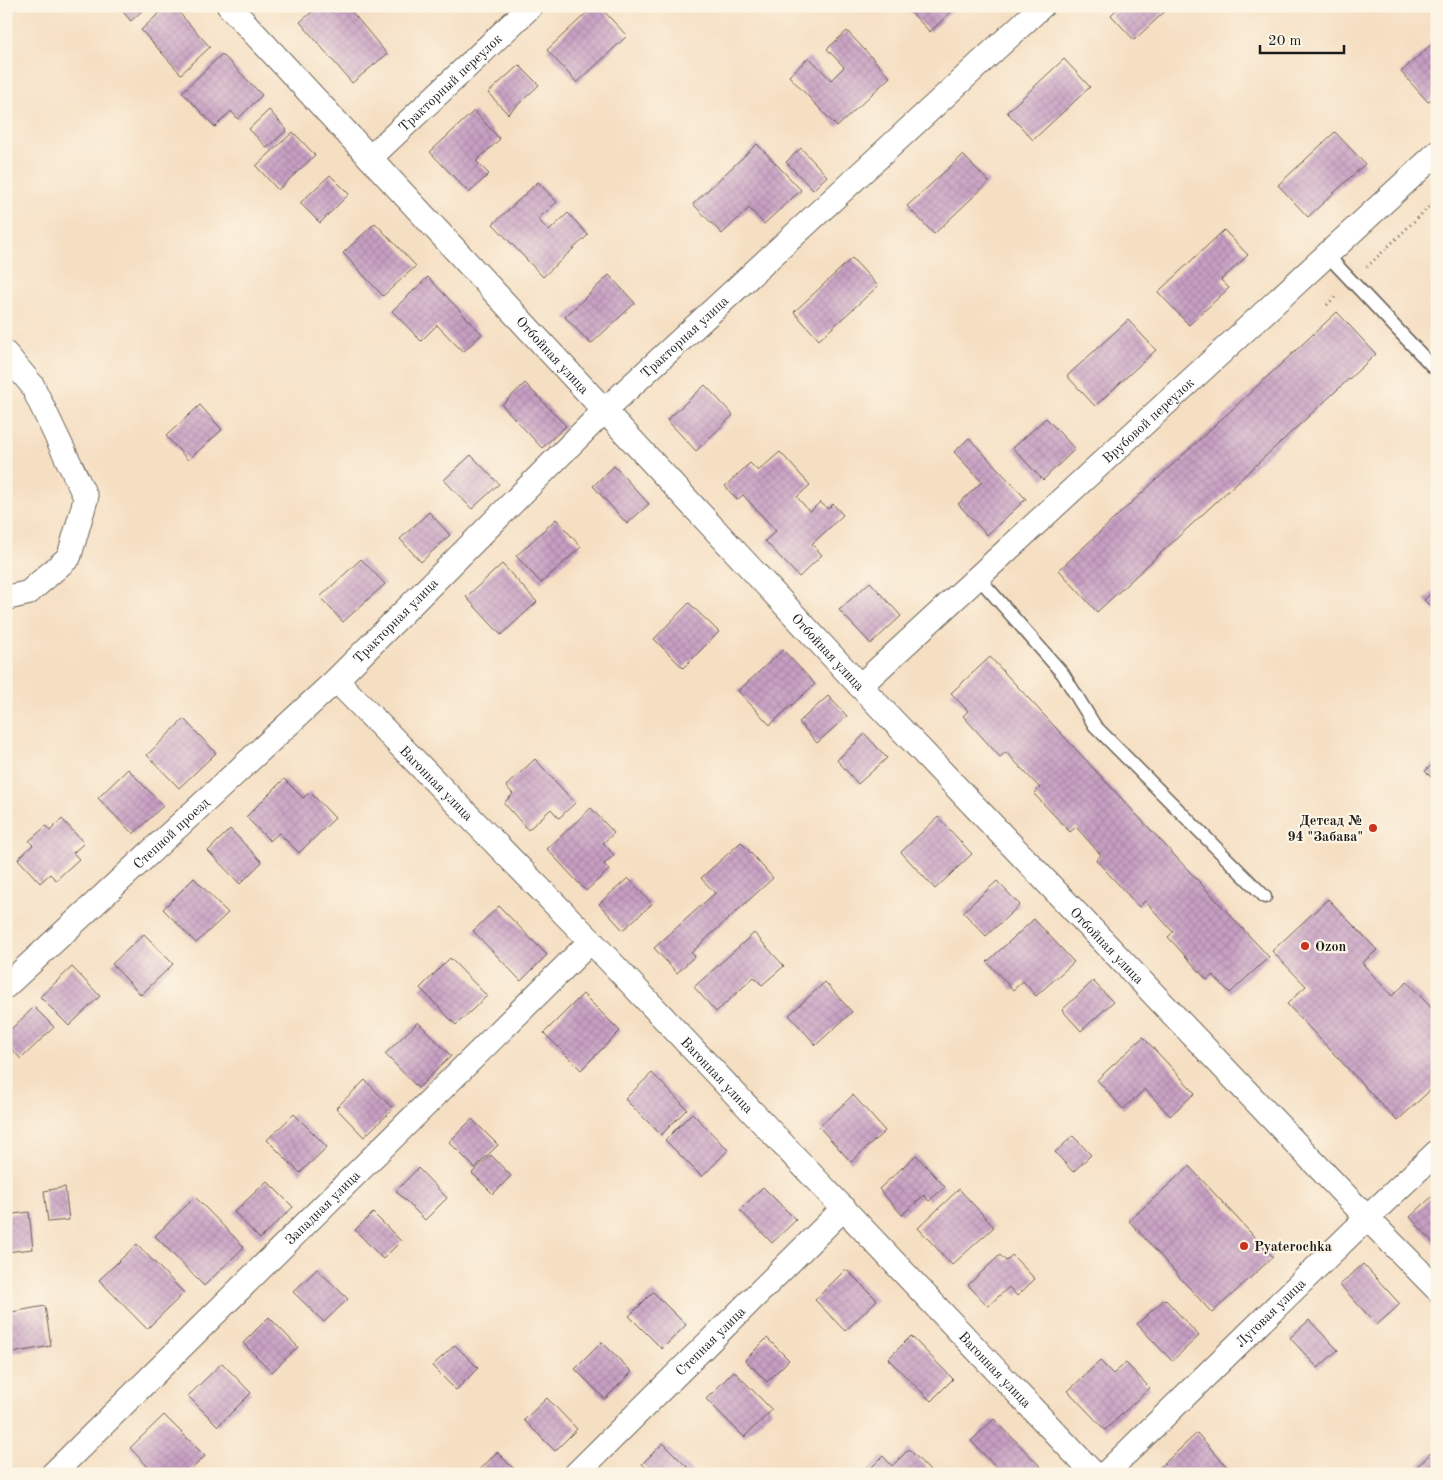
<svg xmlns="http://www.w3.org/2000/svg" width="1443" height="1480" font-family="'Old Standard TT',serif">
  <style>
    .building { fill: url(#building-cross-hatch) }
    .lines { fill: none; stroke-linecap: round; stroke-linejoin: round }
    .lane-casing { stroke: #686056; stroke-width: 15 }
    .street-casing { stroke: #686056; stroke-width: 26 }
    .path { stroke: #686056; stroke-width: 3; stroke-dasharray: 1 4; stroke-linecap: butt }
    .lane { stroke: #fff; stroke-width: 12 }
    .street { stroke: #fff; stroke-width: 24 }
    .poi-dot { fill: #c8321e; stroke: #fcf5e5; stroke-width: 2 }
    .labels { text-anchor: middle; stroke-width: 4.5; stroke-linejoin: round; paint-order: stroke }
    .street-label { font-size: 14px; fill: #1c1c1c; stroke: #fcf5e5 }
    .poi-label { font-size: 14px; font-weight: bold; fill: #1c1c1c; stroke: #fcf5e5; text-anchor: start }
  </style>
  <defs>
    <pattern id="building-cross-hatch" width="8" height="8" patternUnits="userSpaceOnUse" patternTransform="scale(1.25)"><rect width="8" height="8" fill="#c79fc3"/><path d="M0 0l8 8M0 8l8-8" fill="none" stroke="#aa88a7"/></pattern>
  </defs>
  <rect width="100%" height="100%" fill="#fcf5e5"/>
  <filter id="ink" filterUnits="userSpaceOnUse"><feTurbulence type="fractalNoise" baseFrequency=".02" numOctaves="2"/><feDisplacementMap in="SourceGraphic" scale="10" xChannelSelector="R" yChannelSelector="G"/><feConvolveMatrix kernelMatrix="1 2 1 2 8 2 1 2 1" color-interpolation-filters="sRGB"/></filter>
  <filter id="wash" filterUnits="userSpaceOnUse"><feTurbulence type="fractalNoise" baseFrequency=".0096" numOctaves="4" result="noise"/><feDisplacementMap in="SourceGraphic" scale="20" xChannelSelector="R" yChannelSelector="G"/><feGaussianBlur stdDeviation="1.12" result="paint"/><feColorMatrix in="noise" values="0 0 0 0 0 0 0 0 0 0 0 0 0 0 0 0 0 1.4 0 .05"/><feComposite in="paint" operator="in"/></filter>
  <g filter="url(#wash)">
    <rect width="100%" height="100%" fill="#f5dfc3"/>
    <g id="blocks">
      <!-- building -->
      <path class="building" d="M118,6H147L131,21Z
        M167,6H173L210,47L181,74L141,30Z
        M319,6H347L387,54L352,83L300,22Z
        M594,6H599L627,36L577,83L547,50Z
        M905,6H957L930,32Z
        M1120,6H1171L1134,40L1111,15Z
        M847,31L890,77L837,127L789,76L809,57L831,80L844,67L827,49Z
        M1437,39V94L1428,102L1401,72Z
        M222,54L262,95L238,119L231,111L215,127L182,92Z
        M1064,59L1090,87L1033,140L1007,112Z
        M519,65L539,85L508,114L488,93Z
        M269,110L287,130L267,148L249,129Z
        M474,111L500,139L476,161L489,174L469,193L430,152Z
        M293,132L315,155L278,190L256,166Z
        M1335,132L1365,164L1308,217L1278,185Z
        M757,144L801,190L764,224L749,208L722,234L693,204Z
        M801,148L827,176L813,190L786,162Z
        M963,155L989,182L934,234L907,206Z
        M330,175L349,194L320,223L300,203Z
        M538,182L557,202L538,219L549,231L568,213L588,235L543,277L493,224Z
        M375,223L416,266L383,296L343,253Z
        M1224,230L1248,255L1221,280L1229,288L1189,325L1158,292Z
        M852,258L878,286L819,340L794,312Z
        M609,275L635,303L591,344L565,317Z
        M428,277L482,334L463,352L437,325L421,341L392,311Z
        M1337,312L1376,354L1097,612L1059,570Z
        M1128,320L1156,350L1095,406L1067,376Z
        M525,383L566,426L542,448L502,405Z
        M705,385L733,415L696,451L667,420Z
        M200,405L222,430L188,460L166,436Z
        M1046,418L1075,449L1043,480L1013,448Z
        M969,438L1026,499L987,535L958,504L982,482L954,452Z
        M780,452L810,485L797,497L810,512L820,502L828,509L833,504L843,515L812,544L822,555L799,577L765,541L776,531L743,495L737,500L725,486L750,463L758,471Z
        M471,455L499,484L472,509L444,480Z
        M614,466L649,504L627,524L593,486Z
        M429,512L450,535L421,562L400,539Z
        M556,519L581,547L541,583L516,556Z
        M361,559L385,584L343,622L320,597Z
        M502,564L537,602L501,635L466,597Z
        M870,582L901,616L871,644L839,610Z
        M1437,588V613L1424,600Z
        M689,603L719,632L683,668L654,639Z
        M783,650L815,684L770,725L738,691Z
        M990,657L1269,957L1230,993L1213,975L1207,980L1168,937L1173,932L1145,901L1139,907L1096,860L1101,855L1076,827L1070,832L1034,794L1040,788L1006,752L1000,757L963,716L968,711L951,693Z
        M828,696L847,716L817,743L799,722Z
        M184,719L216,753L179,788L147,755Z
        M865,734L887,758L858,784L837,760Z
        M535,759L575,803L559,818L551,809L528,830L504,803L513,794L506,786Z
        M1437,760V783L1425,771Z
        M128,769L163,806L133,834L98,798Z
        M284,779L303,798L310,792L335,818L299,853L279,833L270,841L246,817Z
        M591,808L614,833L603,843L614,855L604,864L609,870L586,891L547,849Z
        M938,817L972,854L935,889L901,852Z
        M62,819L84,843L73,853L79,859L56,880L50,874L40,883L18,859L33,845L29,841L46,826L50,831Z
        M230,829L262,862L240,884L208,851Z
        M741,842L773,878L691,953L695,956L677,973L654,948L715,893L701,878Z
        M194,878L228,913L196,943L163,909Z
        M628,878L652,904L623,930L599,904Z
        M997,881L1020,905L986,936L963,912Z
        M1328,899L1377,950L1362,963L1392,996L1407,982L1437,1014V1084L1397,1121L1287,1004L1306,986L1272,951Z
        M499,906L547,955L521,981L473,931Z
        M1034,919L1074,962L1036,996L1023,981L1013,990L987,962Z
        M754,933L784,966L762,985L754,977L716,1012L694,987Z
        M144,934L173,964L141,995L112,964Z
        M450,958L487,996L456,1025L420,988Z
        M72,967L100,996L69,1026L40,997Z
        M1093,981L1113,1002L1081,1031L1062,1010Z
        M825,982L852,1012L816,1045L789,1015Z
        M583,994L620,1031L581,1070L544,1033Z
        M34,1007L54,1027L21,1059L6,1043V1034Z
        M418,1022L451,1056L418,1088L385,1054Z
        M1143,1037L1195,1093L1170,1116L1145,1089L1123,1109L1097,1080Z
        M652,1073L687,1109L661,1135L625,1099Z
        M365,1080L393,1109L364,1137L336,1108Z
        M853,1095L885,1131L851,1162L819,1127Z
        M692,1113L728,1150L702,1177L665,1140Z
        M294,1114L327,1147L300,1173L267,1140Z
        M472,1119L498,1145L475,1168L449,1142Z
        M1073,1136L1091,1155L1073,1172L1055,1152Z
        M491,1155L511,1176L493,1194L472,1173Z
        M916,1155L945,1187L929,1201L924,1195L902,1215L879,1189Z
        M1189,1166L1273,1257L1212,1313L1129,1221Z
        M418,1168L447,1198L425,1220L396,1191Z
        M267,1181L293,1207L260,1239L234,1212Z
        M65,1187L69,1220L48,1222L44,1191Z
        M763,1187L796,1220L772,1243L740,1210Z
        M959,1189L994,1227L952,1265L918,1228Z
        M1437,1192V1247L1410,1217Z
        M195,1197L244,1247L204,1286L155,1236Z
        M29,1212L33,1249L6,1252V1215Z
        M373,1213L401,1241L383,1259L355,1230Z
        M137,1244L184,1293L147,1329L99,1280Z
        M1000,1255L1006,1261L1012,1255L1035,1279L1017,1296L1009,1287L988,1306L968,1285Z
        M1363,1264L1400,1304L1377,1325L1340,1285Z
        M317,1269L348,1299L324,1322L293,1292Z
        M846,1269L877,1300L845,1331L815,1300Z
        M653,1292L686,1325L662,1349L629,1316Z
        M1165,1299L1199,1336L1172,1361L1137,1324Z
        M45,1306L51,1346L6,1354V1313Z
        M269,1317L298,1347L272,1372L243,1343Z
        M1309,1320L1338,1350L1318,1368L1290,1338Z
        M911,1336L953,1379L931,1401L888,1359Z
        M767,1338L789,1360L767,1382L745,1360Z
        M602,1342L632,1372L605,1399L575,1369Z
        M455,1345L478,1368L456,1390L432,1366Z
        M1100,1361L1113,1374L1126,1363L1150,1388L1105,1430L1068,1391Z
        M222,1363L251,1393L218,1426L188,1396Z
        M734,1371L772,1410L744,1437L706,1399Z
        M547,1398L577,1429L555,1451L524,1420Z
        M164,1415L205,1456L187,1474H155L130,1448Z
        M994,1419L1047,1473L1046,1474H1003L971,1441Z
        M1197,1433L1228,1468L1222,1474H1153Z
        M663,1443L694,1474H652L642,1464Z
        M909,1449L933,1474H865L883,1456L892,1466Z
        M497,1452L519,1474H476Z
        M1432,1452L1437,1456V1474H1409Z"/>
    </g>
  </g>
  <g filter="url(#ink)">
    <use href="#blocks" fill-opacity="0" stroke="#686056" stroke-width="1"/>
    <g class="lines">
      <!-- lane casing -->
      <g class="lane-casing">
        <path id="lane" d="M1327,255L1433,367
          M978,577L1063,674L1095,726L1265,897"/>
      </g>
      <!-- street casing -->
      <g class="street-casing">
        <g id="street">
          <path id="s1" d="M229,6L860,686L1367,1218L1437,1289"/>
          <path id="s2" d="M370,158L531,6"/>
          <path d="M6,354L32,385L86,498L69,557L28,593L6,598"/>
          <path id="s3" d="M336,680L591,941L1094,1474"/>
          <path id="s4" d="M860,686L1437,153"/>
          <path id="s5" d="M6,986L336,680L605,410L1042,6"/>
          <path id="s6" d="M53,1474L591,941"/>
          <path id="s7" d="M576,1474L844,1208"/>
          <path id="s8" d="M1105,1474L1367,1218L1437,1152"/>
        </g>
      </g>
      <!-- path -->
      <path class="path" d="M1367,267L1437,199
        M1327,305L1337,295"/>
      <!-- lane -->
      <use href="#lane" class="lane"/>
      <!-- street -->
      <use href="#street" class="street"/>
    </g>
  </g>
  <!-- markers -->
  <g class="poi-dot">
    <circle cx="1373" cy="828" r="5"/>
    <circle cx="1305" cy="946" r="5"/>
    <circle cx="1244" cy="1246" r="5"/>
  </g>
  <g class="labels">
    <!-- street labels -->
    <g class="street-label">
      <text dy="5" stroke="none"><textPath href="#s2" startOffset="110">Тракторный переулок</textPath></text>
      <text dy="5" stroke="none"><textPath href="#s5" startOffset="939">Тракторная улица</textPath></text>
      <text dy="5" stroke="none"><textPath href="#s1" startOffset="476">Отбойная улица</textPath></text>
      <text dy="5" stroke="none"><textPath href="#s4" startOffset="392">Врубовой переулок</textPath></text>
      <text dy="5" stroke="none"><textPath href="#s5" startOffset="534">Тракторная улица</textPath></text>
      <text dy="5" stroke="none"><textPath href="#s1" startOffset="881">Отбойная улица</textPath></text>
      <text dy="5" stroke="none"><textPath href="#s3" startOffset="144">Вагонная улица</textPath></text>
      <text dy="5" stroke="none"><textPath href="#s5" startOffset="225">Степной проезд</textPath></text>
      <text dy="5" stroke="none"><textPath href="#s1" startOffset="1286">Отбойная улица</textPath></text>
      <text dy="5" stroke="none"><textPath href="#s3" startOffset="549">Вагонная улица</textPath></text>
      <text dy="5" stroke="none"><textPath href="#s6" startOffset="379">Западная улица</textPath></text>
      <text dy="5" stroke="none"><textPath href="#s8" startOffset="231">Луговая улица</textPath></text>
      <text dy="5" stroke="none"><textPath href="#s7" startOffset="189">Степная улица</textPath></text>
      <text dy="5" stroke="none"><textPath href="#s3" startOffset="954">Вагонная улица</textPath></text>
    </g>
    <!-- poi labels -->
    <g class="poi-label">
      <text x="1363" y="825" text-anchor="end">Детсад №<tspan x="1363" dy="16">94 "Забава"</tspan></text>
      <text x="1315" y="951">Ozon</text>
      <text x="1254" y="1251">Pyaterochka</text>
    </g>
  </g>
  <!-- margin -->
  <rect width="1443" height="1480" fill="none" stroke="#fcf5e5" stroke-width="25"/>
  <!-- scale -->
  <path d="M1260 45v8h84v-8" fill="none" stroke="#1c1c1c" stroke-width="2.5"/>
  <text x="1268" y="45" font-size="15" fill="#1c1c1c" stroke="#fcf5e5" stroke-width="4" paint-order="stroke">20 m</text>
</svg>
